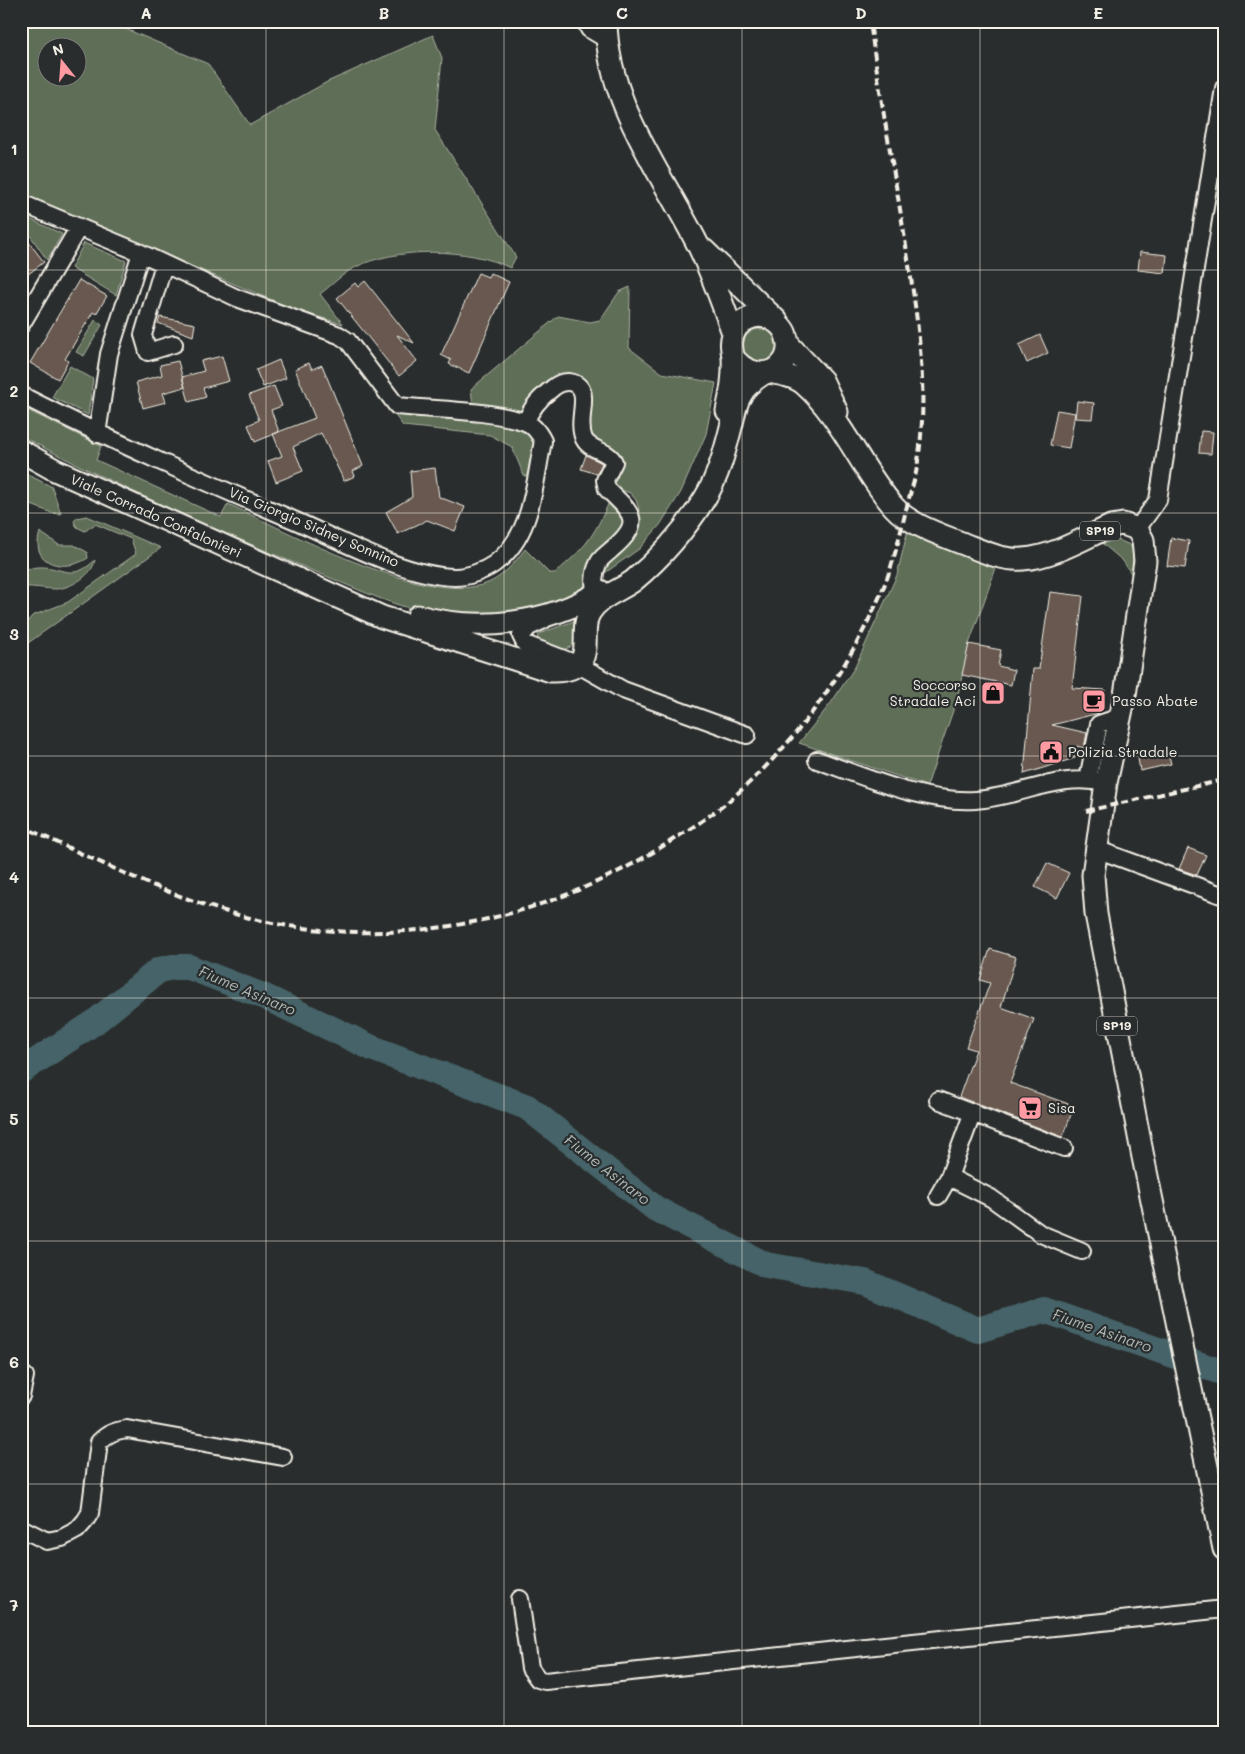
<svg xmlns="http://www.w3.org/2000/svg" width="1245" height="1754" font-family="Mali,sans-serif">
  <style>
    .green { fill: #5e6e57; stroke: #a9b0a0; fill-rule: evenodd }
    .lines { fill: none; stroke-linecap: round; stroke-linejoin: round }
    .river { stroke: #456367; stroke-width: 26 }
    .building { fill: #67594f; stroke: #f4f1e8 }
    .minor-casing { stroke: #f4f1e8; stroke-width: 20 }
    .major-casing { stroke: #f4f1e8; stroke-width: 25 }
    .minor { stroke: #2a2d2e; stroke-width: 16 }
    .major { stroke: #2a2d2e; stroke-width: 21 }
    .rail { stroke: #f4f1e8; stroke-width: 4; stroke-dasharray: 8 4; stroke-linecap: butt }
    .grid { fill: none; stroke: #f4f1e8; stroke-width: 1; stroke-opacity: 0.55 }
    .labels { text-anchor: middle; stroke-width: 4.5; stroke-linejoin: round; paint-order: stroke }
    .shield { fill: #2a2d2e; stroke: #b7b6b0; stroke-width: 1 }
    .shield-label { font-size: 12px; font-weight: bold; fill: #f4f1e8 }
    .street-label { font-size: 14px; fill: #f4f1e8; stroke: #2a2d2e }
    .poi-label { font-size: 14px; fill: #f4f1e8; stroke: #2a2d2e; text-anchor: start }
    .water-label { font-size: 15px; font-style: italic; fill: #aeb8b4; stroke: #2a2d2e }
    .neatline { fill: none; stroke: #f4f1e8; stroke-width: 2 }
    .grid-label { font-size: 16px; text-anchor: middle; font-weight: bold; fill: #f4f1e8 }
  </style>
  <rect width="100%" height="100%" fill="#2a2d2e"/>
  <filter id="ink" filterUnits="userSpaceOnUse"><feTurbulence type="fractalNoise" baseFrequency=".02" numOctaves="2"/><feDisplacementMap in="SourceGraphic" scale="10" xChannelSelector="R" yChannelSelector="G"/><feConvolveMatrix kernelMatrix="1 2 1 2 8 2 1 2 1" color-interpolation-filters="sRGB"/></filter>
  <g filter="url(#ink)">
    <!-- green -->
    <path class="green" d="M21,21H107L208,64L250,125L327,82L433,35L442,58L435,130L516,257L510,268C471,247 393,247 354,268C342,274 331,286 320,294L343,324L298,311L21,194ZM48,48H78V78H48Z
      M21,215L62,234L47,260L25,228L21,229Z
      M84,243L126,261L116,295L71,268Z
      M630,287L629,348L662,373L716,383L706,434L681,492L660,525L639,549L602,575L599,573L633,536L639,509L636,500L630,493L613,487C611,474 623,468 621,454L588,436L579,380L522,415L473,405L471,389L558,316L590,322L600,320L619,292Z
      M95,320L102,325L84,356L76,352Z
      M743 346a17 17 0 1 1 34 0a17 17 0 1 1-34 0Z
      M70,366L93,379L88,415L52,397Z
      M21,407L101,446L96,460L221,517L228,504C289,532 417,602 482,585C501,580 514,563 525,549L549,573H555C586,547 593,538 610,500L627,523C619,535 595,579 585,586C549,609 486,620 444,615C397,610 352,586 309,569C211,528 115,485 21,436Z
      M394,414C418,419 523,418 533,439C537,448 530,466 528,476H524L512,447L490,435L403,426Z
      M21,471L52,487L61,514L52,513L21,501Z
      M87,516L161,548L21,648V630L32,616L68,602L136,554L131,539L95,524L85,531L77,527L74,522L76,518Z
      M909,525L997,565L969,644L957,699L927,786L799,743L831,703L855,667L897,575Z
      M40,532L59,545H74L87,552L88,558C65,573 29,565 40,532Z
      M1116,539L1130,545L1133,551L1132,575L1123,561L1103,544Z
      M95,560C93,575 71,588 56,589C45,589 33,586 21,587L23,570C28,569 34,567 39,567C62,566 72,583 95,560Z
      M577,620L578,640C567,656 552,647 537,641L538,634Z"/>
    <g class="lines">
      <!-- river -->
      <path class="river" d="M21,1071L95,1022L159,970L173,967H189L263,996L372,1048L527,1107L656,1209L766,1265L865,1282L978,1330L1044,1310L1224,1373"/>
    </g>
    <!-- building -->
    <path class="building" d="M21,232L44,262L27,275L21,268Z
      M1140,252L1167,255L1165,273L1138,270Z
      M478,273L488,277L490,273L509,282L469,373L449,364L451,360L441,355Z
      M79,280L107,296L96,314L93,312L65,359L68,361L58,379L30,363Z
      M365,281L414,343L397,335L417,361L399,376L337,298L355,283L358,287Z
      M160,317L195,324L193,336L158,323Z
      M1040,335L1048,353L1027,363L1019,345Z
      M222,356L229,381L203,388L206,397L189,402L182,377L204,371L201,361Z
      M279,360L286,378L263,387L256,370Z
      M178,361L185,387L163,393L166,402L143,408L136,382L162,375L160,365Z
      M309,363L312,369L322,365L363,466L353,471L355,476L344,481L321,433L293,447L303,471L276,482L268,461L282,456L273,434L315,418L295,369Z
      M274,386L282,406L271,410L279,432L255,442L248,425L259,420L249,395Z
      M1077,401L1094,403L1092,419L1075,418Z
      M1057,410L1075,413L1069,448L1050,445Z
      M1201,431L1213,432L1211,454L1199,453Z
      M586,455L602,463L597,474L581,469Z
      M435,468L439,497L465,507L455,531L427,520L398,534L386,512L412,497L410,471Z
      M1171,538L1189,541L1185,568L1167,566Z
      M1050,592L1083,596L1072,688L1105,690L1099,713L1052,725L1087,733L1084,748L1077,746L1075,758L1024,774L1033,669H1039Z
      M969,644L1001,650L998,666L1014,670L1011,685L962,675Z
      M1168,752L1171,764L1140,771L1138,758Z
      M1188,848L1206,855L1197,875L1179,869Z
      M1047,863L1069,873L1057,898L1035,887Z
      M990,949L1016,957L1001,1007L1034,1019L1010,1083L1074,1106L1063,1137L959,1097L976,1050L966,1047L990,983L980,980Z"/>
    <g class="lines">
      <!-- minor casing -->
      <g class="minor-casing">
        <path id="minor" d="M585,21L589,29L606,39
          M21,203L141,253L237,298L339,335L348,341L397,406C435,410 490,410 525,422C534,425 539,433 543,441C534,484 533,536 494,564C484,571 468,577 455,577C405,576 342,541 296,521C203,481 111,441 21,395
          M164,264L143,335L148,352L174,344
          M21,325L79,227
          M526,422C531,407 541,397 554,387C565,379 582,380 583,397C584,410 578,425 584,439C590,451 607,449 614,462L605,480L607,489C633,514 644,522 611,550C607,554 600,558 598,564C593,574 594,584 595,595
          M97,434L109,354L141,253
          M1137,529L1158,500L1224,88
          M544,620L529,627L521,636L525,644L577,664L623,690L747,735
          M817,760C866,777 922,803 975,800C1022,797 1057,772 1106,783
          M1088,779L1099,724L1120,717
          M1096,849L1224,896
          M938,1100L1064,1148
          M949,1177L991,1198L1041,1234L1082,1251
          M938,1196L949,1177L973,1112
          M21,1396L25,1376
          M21,1528L47,1541L62,1538L77,1530L85,1521L90,1513L99,1442C108,1433 115,1431 127,1429L283,1457
          M520,1599L530,1668L538,1679L545,1681L1224,1609"/>
      </g>
      <!-- major casing -->
      <g class="major-casing">
        <path id="major" d="M606,21C607,102 660,171 696,241C711,270 722,303 733,333
          M704,250L777,321
          M788,344L822,380L837,412
          M768,372C780,374 794,376 804,384C841,416 862,471 894,507C910,525 942,535 964,544C982,551 1003,561 1023,559C1053,557 1084,538 1111,526L1123,524L1137,529L1143,540L1145,561L1125,695L1106,783L1093,875L1096,914L1143,1157L1224,1549
          M727,411C731,394 734,374 733,357C732,349 730,343 733,335C738,320 756,312 771,319C777,322 784,328 786,335C798,369 756,388 733,357
          M21,451L55,470L382,617L551,671C603,672 576,633 590,612C599,597 619,591 633,581C662,557 685,530 705,498C718,477 725,451 731,427C734,417 735,404 741,395C745,386 755,379 763,374
          M418,616C477,632 549,625 600,591"/>
      </g>
      <!-- minor -->
      <use href="#minor" class="minor"/>
      <!-- major -->
      <use href="#major" class="major"/>
      <!-- rail -->
      <path class="rail" d="M1086,811L1224,780
        M21,826C106,864 190,909 283,925C420,948 559,915 674,839C696,825 720,810 739,792C801,737 850,666 882,591C894,563 900,534 907,506C910,493 915,480 917,467C929,398 919,328 908,259C896,180 880,101 870,21"/>
    </g>
  </g>
  <!-- grid -->
  <path class="grid" d="M266,21V1733M504,21V1733M742,21V1733M980,21V1733M21,270H1224M21,513H1224M21,756H1224M21,998H1224M21,1241H1224M21,1484H1224"/>
  <!-- icons -->
  <defs>
    <g id="shop-square" transform="scale(1.25)"><rect x="-9" y="-9" width="18" height="18" rx="4" fill="#ff9aa2" stroke="#2a2d2e"/><path d="M-5-2.5h2.3a2.7 3.5 0 0 1 5.4 0H5L5.5 6h-11ZM-1.5-2.5h3a1.5 2.3 0 0 0-3 0Z" fill="#111"/></g>
    <g id="cafe-square" transform="scale(1.25)"><rect x="-9" y="-9" width="18" height="18" rx="4" fill="#ff9aa2" stroke="#2a2d2e"/><path d="M-5.5-4.5H6V0H3Q3 3.5 0 3.5H-2.5Q-5.5 3.5-5.5 0ZM3-3.2v2h1.7v-2ZM-6 4.5H4V6H-6Z" fill="#111"/></g>
    <g id="civic-square" transform="scale(1.25)"><rect x="-9" y="-9" width="18" height="18" rx="4" fill="#ff9aa2" stroke="#2a2d2e"/><path d="M-.6-6.5H3V-4.5H.6V-3L4-1V1h2V6H-6V1h2V-1L-.6-3ZM-1.2 2.5V6h2.4V2.5Z" fill="#111"/></g>
    <g id="supermarket-square" transform="scale(1.25)"><rect x="-9" y="-9" width="18" height="18" rx="4" fill="#ff9aa2" stroke="#2a2d2e"/><path d="M-6-5.5h2.5l.6 2H6L4.5 2H-2.5L-4.4-4H-6ZM-1.5 3.2a1.3 1.3 0 1 0 .1 0ZM3 3.2a1.3 1.3 0 1 0 .1 0Z" fill="#111"/></g>
  </defs>
  <g fill-rule="evenodd">
    <use href="#shop-square" x="993" y="693"/>
    <use href="#cafe-square" x="1094" y="701"/>
    <use href="#civic-square" x="1051" y="752"/>
    <use href="#supermarket-square" x="1030" y="1108"/>
  </g>
  <g class="labels">
    <!-- shield labels -->
    <g class="shield">
      <rect x="1080" y="521.5" width="40" height="19" rx="4"/>
      <rect x="1097" y="1016.5" width="40" height="19" rx="4"/>
    </g>
    <g class="shield-label">
      <text x="1100" y="535">SP19</text>
      <text x="1117" y="1030">SP19</text>
    </g>
    <!-- street labels -->
    <g class="street-label">
      <text transform="translate(156 516) rotate(24)" y="5">Viale Corrado Confalonieri</text>
      <text transform="translate(314 527) rotate(23)" y="5">Via Giorgio Sidney Sonnino</text>
    </g>
    <!-- poi labels -->
    <g class="poi-label">
      <text x="976" y="690" text-anchor="end">Soccorso<tspan x="976" dy="16">Stradale Aci</tspan></text>
      <text x="1112" y="706">Passo Abate</text>
      <text x="1068" y="757">Polizia Stradale</text>
      <text x="1048" y="1113">Sisa</text>
    </g>
    <!-- water labels -->
    <g class="water-label">
      <text transform="translate(247 991) rotate(23)" y="5">Fiume Asinaro</text>
      <text transform="translate(607 1170) rotate(38)" y="5">Fiume Asinaro</text>
      <text transform="translate(1102 1331) rotate(19)" y="5">Fiume Asinaro</text>
    </g>
  </g>
  <!-- margin -->
  <rect width="1245" height="1754" fill="none" stroke="#2a2d2e" stroke-width="55"/>
  <!-- north arrow -->
  <g transform="translate(62 62) rotate(343)"><circle r="24" fill="#2a2d2e" stroke="#7b7b78"/>
  <path d="M0-4L9 19L0 12L-9 19Z" fill="#ff9aa2"/>
  <text y="-8" font-size="14" font-weight="bold" text-anchor="middle" fill="#f4f1e8">N</text>
  </g>
  <rect x="28" y="28" width="1190" height="1698" class="neatline"/>
  <g class="grid-label">
    <text x="146" y="19">A</text>
    <text x="384" y="19">B</text>
    <text x="622" y="19">C</text>
    <text x="861" y="19">D</text>
    <text x="1098" y="19">E</text>
    <text x="14" y="155">1</text>
    <text x="14" y="397">2</text>
    <text x="14" y="640">3</text>
    <text x="14" y="883">4</text>
    <text x="14" y="1125">5</text>
    <text x="14" y="1368">6</text>
    <text x="14" y="1611">7</text>
  </g>
</svg>
